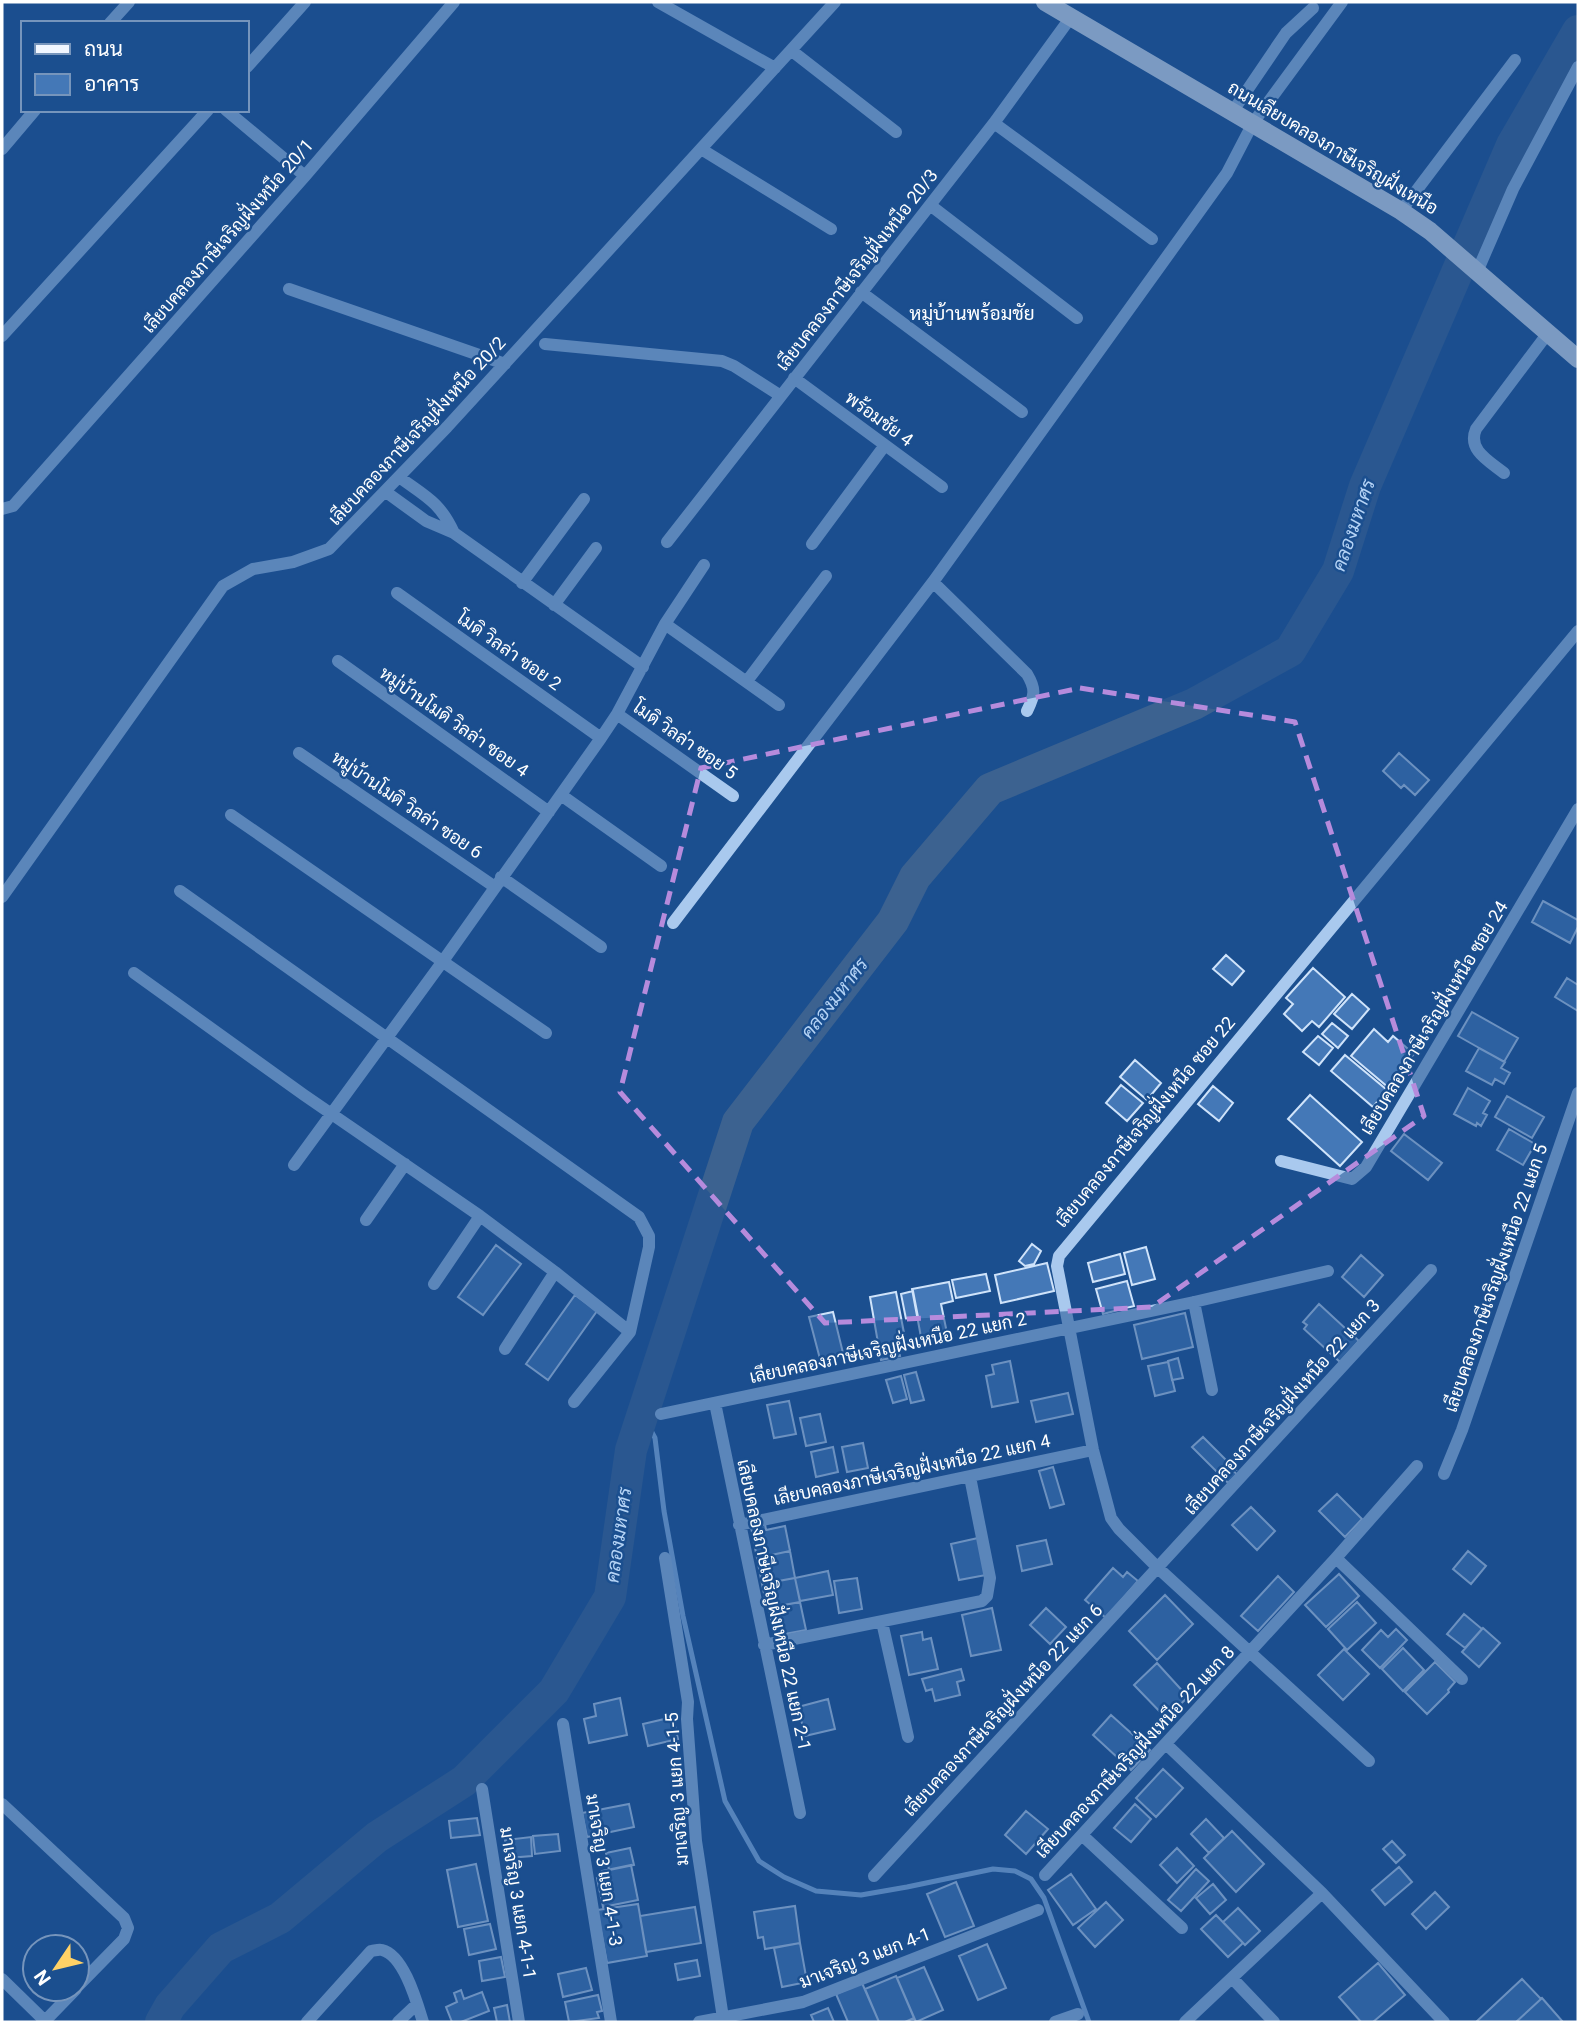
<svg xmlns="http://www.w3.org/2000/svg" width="1580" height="2024" font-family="Roboto,Sarabun,sans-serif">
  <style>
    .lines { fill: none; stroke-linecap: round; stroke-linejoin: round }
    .stream { stroke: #9cc4f0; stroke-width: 5 }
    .river { stroke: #3c6290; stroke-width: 32 }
    .building { fill: #4478b7; stroke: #cfe3fa; stroke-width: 2 }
    .minor { stroke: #a9c9ee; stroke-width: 12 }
    .major { stroke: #f0f6ff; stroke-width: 18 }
    .marked { fill: none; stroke: #b68bdc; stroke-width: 5; stroke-dasharray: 14 9; stroke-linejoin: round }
    .labels { text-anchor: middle; stroke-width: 5; stroke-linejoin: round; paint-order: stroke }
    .street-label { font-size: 18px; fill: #fff; stroke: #1b4f8f }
    .neighbourhood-label { font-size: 19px; fill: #fff; stroke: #1b4f8f }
    .water-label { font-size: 19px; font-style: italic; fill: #b5d3f5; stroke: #1b4f8f }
  </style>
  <rect width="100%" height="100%" fill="#1b4f8f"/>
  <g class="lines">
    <!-- stream -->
    <path class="stream" d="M642,1414L655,1438L664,1511L683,1616L725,1801L759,1861L784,1877L816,1891L861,1895L907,1887L993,1869L1015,1871L1031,1879L1044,1898L1089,2022"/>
    <!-- river -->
    <path class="river" d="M161,2022L170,2006L221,1948L280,1918L377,1837L464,1781L554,1691L610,1597L631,1450L738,1122L893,921L915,877L990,789L1194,704L1290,651L1338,571L1365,486L1512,145L1578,31"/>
  </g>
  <!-- building -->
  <path class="building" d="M1399,753L1429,780L1415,795L1404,785L1401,788L1383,771Z
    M1543,901L1578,920V927L1570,943L1532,922Z
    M1226,955L1244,971L1232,985L1213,969Z
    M1313,968L1345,997L1319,1027L1312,1021L1302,1031L1284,1014L1293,1004L1286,998Z
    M1567,978L1578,985V1011L1555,997Z
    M1352,994L1369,1009L1352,1029L1334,1014Z
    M1472,1012L1518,1038L1504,1062L1458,1036Z
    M1332,1023L1348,1036L1338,1048L1322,1034Z
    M1374,1029L1388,1042L1393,1036L1414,1054L1406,1063L1409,1065L1389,1088L1351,1056Z
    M1318,1036L1333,1048L1319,1065L1303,1052Z
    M1479,1048L1505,1062L1501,1068L1510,1073L1504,1084L1495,1079L1492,1085L1466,1071Z
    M1345,1055L1387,1090L1373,1107L1331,1071Z
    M1135,1060L1161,1083L1147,1100L1120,1077Z
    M1121,1085L1143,1103L1127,1121L1106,1103Z
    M1213,1086L1233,1103L1219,1121L1198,1104Z
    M1468,1088L1490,1101L1483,1113L1487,1115L1481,1126L1477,1123L1476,1126L1454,1114Z
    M1310,1095L1362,1142L1340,1166L1288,1119Z
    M1507,1096L1544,1117L1532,1138L1495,1117Z
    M1509,1129L1535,1144L1523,1165L1497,1150Z
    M1404,1134L1442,1163L1428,1180L1391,1151Z
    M1032,1244L1041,1251L1034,1264L1025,1266L1019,1261Z
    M496,1245L521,1264L483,1315L458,1297Z
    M1146,1247L1155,1279L1132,1285L1124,1253Z
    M1120,1254L1125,1274L1093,1282L1088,1263Z
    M1361,1255L1383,1275L1364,1297L1342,1277Z
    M1047,1263L1054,1291L1001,1303L995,1275Z
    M986,1274L990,1291L956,1298L952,1280Z
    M1127,1281L1134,1306L1103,1314L1096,1289Z
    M949,1282L953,1301L941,1304L947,1333L921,1337L912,1289Z
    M913,1291L918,1317L906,1319L901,1294Z
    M896,1292L905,1338L896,1339L900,1356L881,1360L870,1297Z
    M575,1295L597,1311L548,1380L526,1364Z
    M1319,1304L1359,1341L1340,1362L1304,1329L1307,1325L1303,1322Z
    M833,1312L843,1353L820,1359L809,1317Z
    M1185,1313L1193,1347L1142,1359L1134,1325Z
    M1178,1358L1183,1378L1172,1380L1168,1361Z
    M1010,1361L1018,1402L992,1407L986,1376L994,1374L992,1365Z
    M1168,1362L1175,1391L1155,1396L1148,1366Z
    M916,1372L924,1400L911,1403L904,1375Z
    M901,1376L907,1399L893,1403L886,1380Z
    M1068,1393L1073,1414L1036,1422L1031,1401Z
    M789,1401L796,1434L774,1438L767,1405Z
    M820,1414L826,1442L806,1446L800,1418Z
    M1203,1437L1236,1470L1234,1471L1237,1475L1228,1483L1192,1447Z
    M863,1443L868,1468L847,1472L842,1447Z
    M833,1447L838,1472L816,1477L811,1452Z
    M1053,1467L1064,1504L1050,1508L1039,1471Z
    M1337,1494L1362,1519L1345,1537L1319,1511Z
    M1251,1507L1275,1531L1257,1550L1232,1525Z
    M765,1524L766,1530L785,1526L790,1551L757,1558L751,1527Z
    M978,1538L986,1575L959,1580L951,1544Z
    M1046,1540L1052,1564L1022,1571L1017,1546Z
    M790,1551L795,1578L762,1584L757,1558Z
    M1468,1551L1486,1566L1471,1584L1453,1569Z
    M1113,1568L1123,1577L1127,1572L1138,1581L1106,1618L1085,1600Z
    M828,1571L833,1595L800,1601L795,1578Z
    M1339,1574L1359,1596L1326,1627L1305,1605Z
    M1278,1576L1294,1592L1258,1631L1241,1616Z
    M795,1578L800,1602L767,1608L762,1584Z
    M857,1578L862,1609L839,1613L834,1581Z
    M1165,1595L1193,1624L1157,1660L1129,1631Z
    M800,1602L806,1630L774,1636L769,1608Z
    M1357,1602L1376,1623L1347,1650L1328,1629Z
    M992,1608L1001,1650L971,1656L962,1615Z
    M1046,1608L1066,1627L1050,1644L1030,1625Z
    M1464,1614L1482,1629L1465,1648L1447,1634Z
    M1483,1628L1500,1643L1479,1667L1462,1652Z
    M1396,1629L1407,1640L1380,1668L1362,1650L1381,1630L1388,1637Z
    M922,1632L923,1640L931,1638L938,1669L909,1675L901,1636Z
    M1403,1648L1424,1670L1403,1691L1382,1669Z
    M1344,1649L1369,1674L1343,1700L1318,1675Z
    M1435,1662L1455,1682L1448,1690L1449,1692L1427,1714L1405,1692Z
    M1157,1663L1188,1697L1166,1718L1134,1685Z
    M961,1669L964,1680L957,1682L960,1695L935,1701L932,1689L926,1691L922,1679Z
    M620,1698L627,1735L589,1743L584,1719L596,1716L594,1704Z
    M828,1699L835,1729L805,1736L798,1707Z
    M1111,1715L1150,1750L1131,1770L1093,1735Z
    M673,1717L678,1739L648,1746L643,1724Z
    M1163,1769L1183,1788L1156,1817L1136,1798Z
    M629,1804L634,1827L587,1837L582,1813Z
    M1135,1804L1151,1819L1131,1842L1114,1828Z
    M1026,1811L1048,1829L1026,1854L1005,1835Z
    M477,1818L480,1835L451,1838L449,1821Z
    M1206,1819L1224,1838L1209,1853L1191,1834Z
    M1232,1831L1264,1864L1236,1892L1204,1858Z
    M558,1834L560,1851L535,1854L533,1836Z
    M531,1837L532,1856L507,1858L505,1840Z
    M1392,1841L1405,1855L1396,1863L1383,1849Z
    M630,1848L634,1865L609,1870L606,1853Z
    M1177,1848L1194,1866L1177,1883L1160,1865Z
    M476,1864L488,1921L458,1927L447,1870Z
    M631,1865L638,1900L603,1907L597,1878L603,1877L602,1871Z
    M1399,1867L1412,1882L1385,1905L1372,1890Z
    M1196,1869L1209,1881L1181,1911L1168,1900Z
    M1071,1874L1096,1909L1073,1925L1048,1890Z
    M956,1882L974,1926L945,1937L927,1894Z
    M1213,1884L1226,1900L1210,1914L1196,1898Z
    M1435,1892L1449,1907L1426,1929L1412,1914Z
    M1106,1902L1123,1920L1095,1947L1078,1928Z
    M638,1904L647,1956L607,1963L597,1910Z
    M795,1906L800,1943L765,1949L763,1937L758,1938L754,1912Z
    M695,1907L701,1943L646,1952L640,1916Z
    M1238,1908L1260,1931L1245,1945L1223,1922Z
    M1216,1915L1243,1943L1228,1957L1201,1929Z
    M490,1924L496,1949L469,1955L464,1929Z
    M800,1943L807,1982L782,1987L774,1948Z
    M987,1944L1006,1988L978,2000L959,1956Z
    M501,1957L505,1977L482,1981L479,1961Z
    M697,1960L700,1976L678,1980L675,1964Z
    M1378,1963L1405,1995L1373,2022H1361L1339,1997Z
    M924,1967L943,2010L916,2022L897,1978Z
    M586,1968L592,1990L563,1997L558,1974Z
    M896,1976L914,2018L905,2022H879L865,1989Z
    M1522,1979L1541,1999L1516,2022H1476Z
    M862,1983L879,2022H848L836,1994Z
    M461,1990L464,1999L482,1992L489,2011L461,2022H452L446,2007L457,2002L454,1993Z
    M598,1995L602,2011L597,2012L599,2018L569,2022L565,2002Z
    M1542,1998L1563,2022H1516L1541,1999Z
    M507,2005L510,2022H497L494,2008Z
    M828,2008L834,2022H814L811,2015Z"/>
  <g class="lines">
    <!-- minor -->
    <path class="minor" d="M658,2L775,68
      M110,23L129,2
      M792,51L896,132
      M247,67L305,2
      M226,110L305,176
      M1233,111L1286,33L1313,8
      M994,123L1152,239
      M2,149L35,110
      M701,149L831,229
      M930,205L1077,318
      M1401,211L1515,60
      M1477,272L1513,189L1578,67
      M289,289L505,364
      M861,292L1022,412
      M2,336L208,110
      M545,344L722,361L734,366L781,396
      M794,378L942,487
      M1504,473C1489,461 1467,450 1476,429L1548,333
      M399,477C425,496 440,502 454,533
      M386,492L426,521L454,533L643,667
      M2,509L13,506L305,176L454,2
      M667,542L994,123L1071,17
      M812,544L885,445
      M933,582L1027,674C1036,689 1035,695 1027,711
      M522,583L584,499
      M397,593L601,738
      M554,605L596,548
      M665,624L779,705
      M338,661L549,812
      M747,681L826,576
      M617,714L733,796
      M299,753L495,887
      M561,795L661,866
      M231,815L546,1033
      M501,877L601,947
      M180,891L639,1217L649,1236V1247L630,1332L574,1402
      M2,897L223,586L253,569L293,562L329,549L447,427L835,2
      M673,923L933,582L1227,173L1253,123L1342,2
      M134,973L304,1095L480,1216L555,1272L630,1332
      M1281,1161L1352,1179L1366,1167L1578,809
      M294,1165L443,961L601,738L617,714L665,624L704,565
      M366,1220L405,1164
      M434,1284L480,1216
      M1194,1302L1212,1390
      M505,1349L555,1272
      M715,1403L800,1813
      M661,1414L1194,1302L1328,1271
      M1444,1474L1462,1430L1578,1093
      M739,1525L1093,1450
      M665,1558L688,1702L687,1719L696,1841L723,2018
      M1336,1558L1462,1679
      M882,1622L908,1737
      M764,1645L982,1601L987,1596L990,1578L970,1477
      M563,1724L611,2022
      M1166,1744L1322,1893L1444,2022
      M1369,1761L1158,1568L1119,1529L1111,1518L1093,1450L1057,1266L1059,1256L1578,631
      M482,1789L519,2022
      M2,1804L124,1918L128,1928L124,1939L77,1987
      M1082,1835L1182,1928
      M1045,1875L1336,1558L1417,1466
      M874,1876L1431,1270
      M1232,1978L1274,2022
      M2,1979L45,2021
      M44,2022L76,1989
      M307,2022L371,1951C374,1951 378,1949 382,1950C404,1955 417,2003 423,2022
      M398,2022L417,2004
      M699,2022L803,2002L1038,1910
      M1055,2022L1078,2014
      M1185,2022L1322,1893"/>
    <!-- major -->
    <path class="major" d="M1045,2L1401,211L1430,231L1578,359"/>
  </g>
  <!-- marked area -->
  <path d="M0 0H1580V2024H0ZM1080,688L1295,722L1424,1116L1152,1307L825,1323L620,1092L701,768Z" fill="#1b4f8f" fill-opacity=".55" fill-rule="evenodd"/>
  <path class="marked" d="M1080,688L1295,722L1424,1116L1152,1307L825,1323L620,1092L701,768Z"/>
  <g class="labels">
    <!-- street labels -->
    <g class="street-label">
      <text transform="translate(1333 148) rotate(31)" y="6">ถนนเลียบคลองภาษีเจริญฝั่งเหนือ</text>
      <text transform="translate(228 236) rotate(-49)" y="6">เลียบคลองภาษีเจริญฝั่งเหนือ 20/1</text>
      <text transform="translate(857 270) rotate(-52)" y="6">เลียบคลองภาษีเจริญฝั่งเหนือ 20/3</text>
      <text transform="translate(879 419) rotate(36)" y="6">พร้อมชัย 4</text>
      <text transform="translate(417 431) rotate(-47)" y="6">เลียบคลองภาษีเจริญฝั่งเหนือ 20/2</text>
      <text transform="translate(509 651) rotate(35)" y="6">โมดิ วิลล่า ซอย 2</text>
      <text transform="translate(454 722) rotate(35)" y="6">หมู่บ้านโมดิ วิลล่า ซอย 4</text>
      <text transform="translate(685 740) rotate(35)" y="6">โมดิ วิลล่า ซอย 5</text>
      <text transform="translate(407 805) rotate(34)" y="6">หมู่บ้านโมดิ วิลล่า ซอย 6</text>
      <text transform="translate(1434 1018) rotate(-59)" y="6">เลียบคลองภาษีเจริญฝั่งเหนือ ซอย 24</text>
      <text transform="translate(1145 1122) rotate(-50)" y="6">เลียบคลองภาษีเจริญฝั่งเหนือ ซอย 22</text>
      <text transform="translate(1496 1278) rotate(-71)" y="6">เลียบคลองภาษีเจริญฝั่งเหนือ 22 แยก 5</text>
      <text transform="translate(888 1348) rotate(-12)" y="6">เลียบคลองภาษีเจริญฝั่งเหนือ 22 แยก 2</text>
      <text transform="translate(1282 1407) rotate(-48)" y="6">เลียบคลองภาษีเจริญฝั่งเหนือ 22 แยก 3</text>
      <text transform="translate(912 1470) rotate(-12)" y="6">เลียบคลองภาษีเจริญฝั่งเหนือ 22 แยก 4</text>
      <text transform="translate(774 1605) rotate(78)" y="6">เลียบคลองภาษีเจริญฝั่งเหนือ 22 แยก 2-1</text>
      <text transform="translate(1003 1710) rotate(-47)" y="6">เลียบคลองภาษีเจริญฝั่งเหนือ 22 แยก 6</text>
      <text transform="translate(1135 1752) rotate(-47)" y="6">เลียบคลองภาษีเจริญฝั่งเหนือ 22 แยก 8</text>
      <text transform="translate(677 1789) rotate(-94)" y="6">มาเจริญ 3 แยก 4-1-5</text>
      <text transform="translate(604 1870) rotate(81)" y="6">มาเจริญ 3 แยก 4-1-3</text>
      <text transform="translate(518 1903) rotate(81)" y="6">มาเจริญ 3 แยก 4-1-1</text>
      <text transform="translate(865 1958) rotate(-21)" y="6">มาเจริญ 3 แยก 4-1</text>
    </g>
    <!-- neighbourhood labels -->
    <g class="neighbourhood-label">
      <text x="972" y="320">หมู่บ้านพร้อมชัย</text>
    </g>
    <!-- water labels -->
    <g class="water-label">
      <text transform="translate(1353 525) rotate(-71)" y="7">คลองมหาศร</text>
      <text transform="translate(834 998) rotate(-52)" y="7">คลองมหาศร</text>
      <text transform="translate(618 1535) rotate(-82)" y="7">คลองมหาศร</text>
    </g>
  </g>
  <!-- border -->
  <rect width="1580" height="2024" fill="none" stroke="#ffffff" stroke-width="7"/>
  <!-- legend -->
  <rect x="21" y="21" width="228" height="91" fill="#1b4f8f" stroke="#7695bc" stroke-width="2"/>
  <rect x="35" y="44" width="35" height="10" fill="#f0f6ff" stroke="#7695bc" stroke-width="2"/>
  <text x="84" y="56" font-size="21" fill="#ffffff">ถนน</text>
  <rect x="35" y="74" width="35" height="21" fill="#4478b7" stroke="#7695bc" stroke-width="2"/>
  <text x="84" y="91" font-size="21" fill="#ffffff">อาคาร</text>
  <!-- north arrow -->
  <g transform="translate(56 1968) rotate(235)"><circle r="33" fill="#1b4f8f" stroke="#7695bc" stroke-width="2"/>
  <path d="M0-5L12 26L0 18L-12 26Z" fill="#ffd166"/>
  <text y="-10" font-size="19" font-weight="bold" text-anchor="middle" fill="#ffffff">N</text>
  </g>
</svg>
